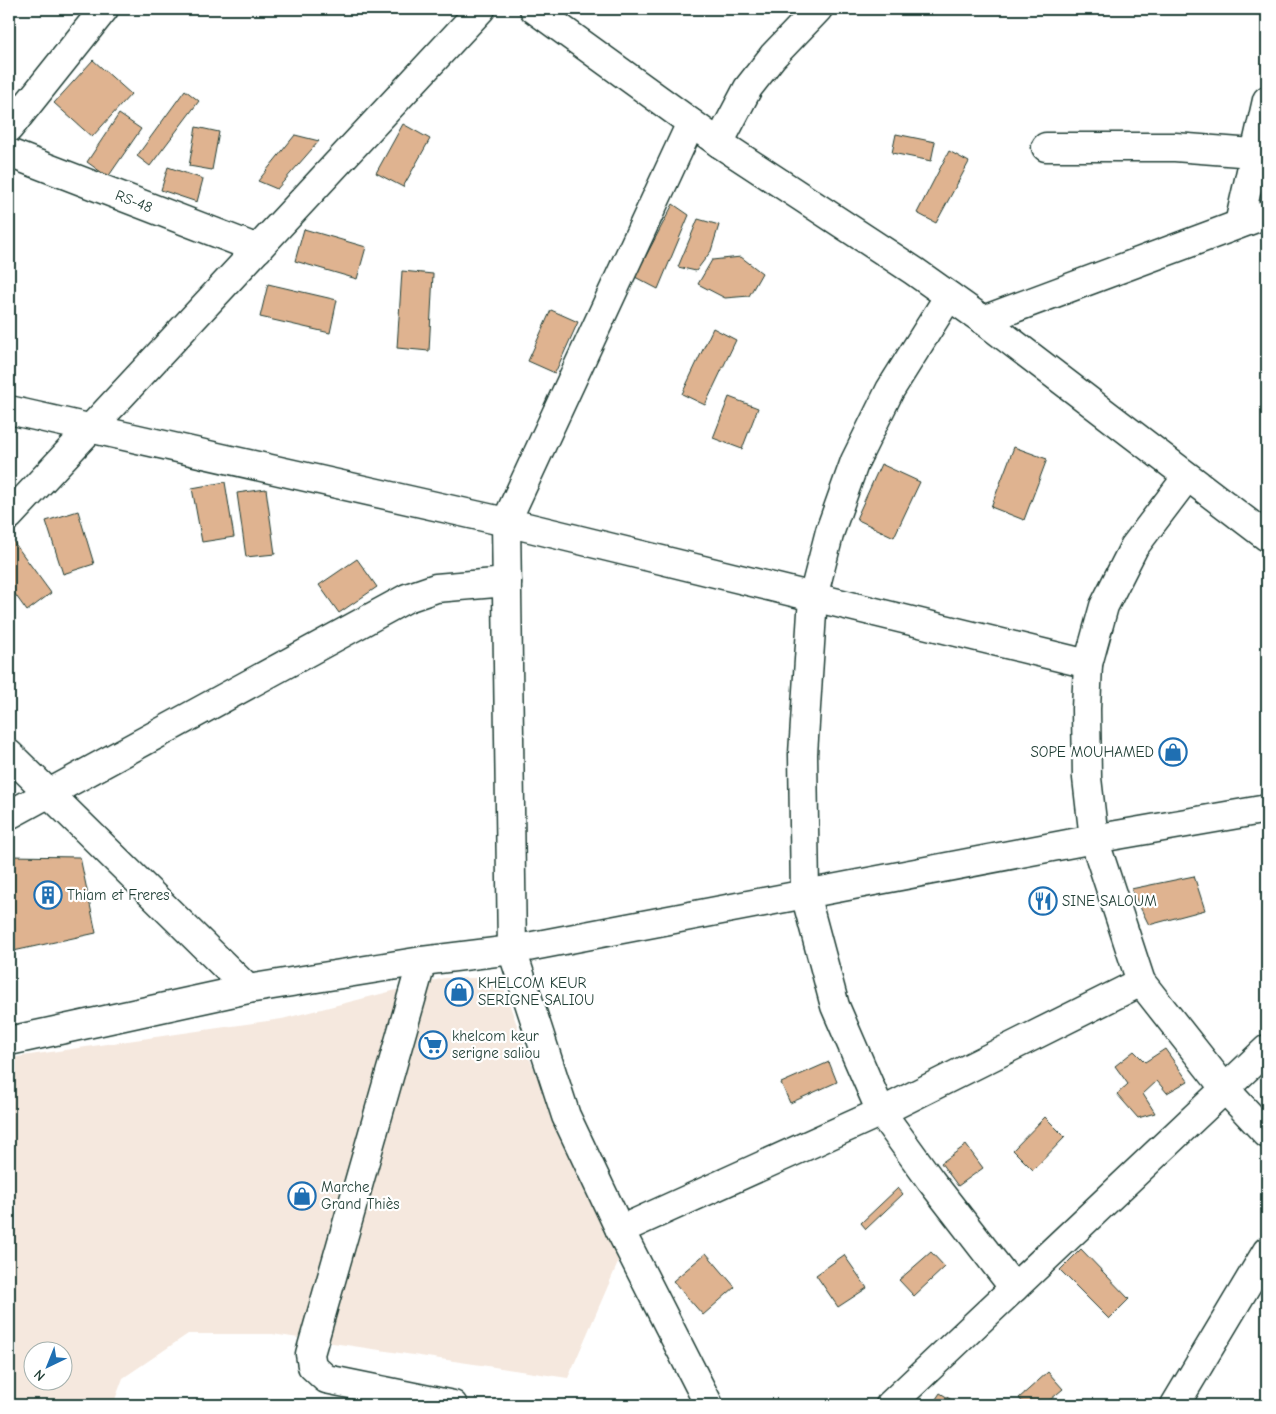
<svg xmlns="http://www.w3.org/2000/svg" width="1276" height="1414" font-family="'Comic Neue',sans-serif">
  <style>
    .built { fill: #f5e8de; fill-rule: evenodd }
    .building { fill: #dfb390; stroke: #1f3d34 }
    .lines { fill: none; stroke-linecap: round; stroke-linejoin: round }
    .minor-casing { stroke: #1f3d34; stroke-width: 31 }
    .major-casing { stroke: #1f3d34; stroke-width: 31 }
    .minor { stroke: #fff; stroke-width: 28 }
    .major { stroke: #fff; stroke-width: 28 }
    .labels { text-anchor: middle; stroke-width: 4.5; stroke-linejoin: round; paint-order: stroke }
    .street-label { font-size: 15px; fill: #1f3d34; stroke: #fff }
    .poi-label { font-size: 15px; fill: #1f3d34; stroke: #fff; text-anchor: start }
  </style>
  <rect width="100%" height="100%" fill="#fff"/>
  <filter id="ink" filterUnits="userSpaceOnUse"><feTurbulence type="fractalNoise" baseFrequency=".02" numOctaves="2"/><feDisplacementMap in="SourceGraphic" scale="10" xChannelSelector="R" yChannelSelector="G"/><feConvolveMatrix kernelMatrix="1 2 1 2 8 2 1 2 1" color-interpolation-filters="sRGB"/></filter>
  <g filter="url(#ink)">
    <!-- built -->
    <path class="built" d="M444,978H500L527,1053L568,1143L624,1249L568,1378L272,1334H188L123,1378L113,1405H9V1058L282,1019ZM32,1352H62V1382H32Z"/>
    <!-- building -->
    <path class="building" d="M93,60L131,94L92,137L54,103Z
      M185,90L199,101L150,166L137,156Z
      M119,114L141,129L108,177L87,162Z
      M403,124L430,139L403,187L376,173Z
      M196,127L219,132L212,170L189,166Z
      M896,134L935,142L931,161L892,153Z
      M295,135L319,141L277,189L258,181Z
      M949,151L969,162L936,223L917,213Z
      M168,167L203,179L197,202L161,190Z
      M673,204L689,215L658,289L635,277Z
      M698,219L719,225L711,251L696,271L678,267Z
      M304,229L366,247L357,279L295,261Z
      M741,257L762,273L749,296L725,298L698,284L712,260Z
      M402,271L433,274L429,351L397,348Z
      M268,284L337,300L330,333L260,317Z
      M551,310L578,322L555,373L528,361Z
      M713,328L736,340L705,405L682,394Z
      M729,397L758,408L742,449L713,438Z
      M1014,447L1047,459L1024,520L991,507Z
      M881,464L920,482L894,537L856,519Z
      M225,482L234,537L202,542L192,488Z
      M266,489L275,554L246,557L237,493Z
      M78,511L94,564L63,574L46,521Z
      M13,541L51,593L27,611L9,586V544Z
      M357,559L377,587L339,613L319,585Z
      M9,856L80,857L96,933L9,952Z
      M1194,876L1205,910L1149,925L1131,889Z
      M1165,1049L1188,1081L1167,1093L1157,1081L1143,1094L1155,1113L1138,1118L1117,1094L1128,1084L1115,1066L1134,1051L1145,1062Z
      M829,1062L837,1082L790,1103L781,1083Z
      M1045,1117L1065,1137L1033,1170L1013,1150Z
      M966,1145L983,1168L958,1186L941,1163Z
      M898,1188L903,1194L866,1229L861,1223Z
      M1081,1249L1129,1299L1109,1319L1060,1270Z
      M931,1252L945,1267L914,1296L899,1280Z
      M706,1253L735,1287L703,1315L673,1281Z
      M844,1255L867,1288L838,1307L816,1275Z
      M1048,1372L1063,1389L1044,1405H1025L1019,1398Z
      M940,1393L960,1405H932Z"/>
    <g class="lines">
      <!-- minor casing -->
      <g class="minor-casing">
        <g id="minor">
          <path d="M691,123L506,522L512,950L566,1116L620,1230L709,1405"/>
          <path d="M9,128L104,9"/>
          <path d="M719,143L748,88L773,56L818,9"/>
          <path d="M1046,147H1175L1253,153"/>
          <path id="s1" d="M9,153L258,249"/>
          <path d="M1239,224L1267,100"/>
          <path d="M949,296L890,390L855,461L830,531L813,597L803,754L805,894L835,1006L881,1112L931,1181L1014,1288"/>
          <path d="M983,320L1267,214"/>
          <path d="M9,410L506,522L1088,664"/>
          <path d="M1187,477L1134,547L1104,606L1088,664L1086,709L1087,778L1094,839L1141,982L1226,1090L1267,1134"/>
          <path d="M9,516L481,9"/>
          <path d="M9,754L248,989"/>
          <path d="M9,815L407,598L436,588L507,582"/>
          <path d="M422,961L310,1354L312,1366L326,1379L453,1405"/>
          <path d="M9,1041L248,989L422,961L512,950L1094,839L1267,809"/>
          <path d="M620,1230L881,1112L1141,982"/>
          <path d="M890,1405L1267,1049"/>
          <path d="M1175,1405L1267,1251"/>
        </g>
      </g>
      <!-- major casing -->
      <g class="major-casing">
        <path id="major" d="M534,9L719,143L914,271L983,320L1267,537"/>
      </g>
      <!-- minor -->
      <use href="#minor" class="minor"/>
      <!-- major -->
      <use href="#major" class="major"/>
    </g>
  </g>
  <!-- icons -->
  <defs>
    <g id="shop-ring" transform="scale(1.4375)"><circle r="9.5" fill="#fff" stroke="#1f6fb2" stroke-width="1.5"/><path d="M-5-2.5h2.3a2.7 3.5 0 0 1 5.4 0H5L5.5 6h-11ZM-1.5-2.5h3a1.5 2.3 0 0 0-3 0Z" fill="#1f6fb2"/></g>
    <g id="building-ring" transform="scale(1.4375)"><circle r="9.5" fill="#fff" stroke="#1f6fb2" stroke-width="1.5"/><path d="M-4-6H4V6H1V3H-1V6H-4ZM-2.5-4.3h1.7v1.8h-1.7ZM.8-4.3h1.7v1.8H.8ZM-2.5-1h1.7V.8h-1.7ZM.8-1h1.7V.8H.8Z" fill="#1f6fb2"/></g>
    <g id="restaurant-ring" transform="scale(1.4375)"><circle r="9.5" fill="#fff" stroke="#1f6fb2" stroke-width="1.5"/><path d="M-5-6h1v4h1v-4h1v4h1v-4h1v5L-1.5 .5V6h-2V.5L-5-1ZM5-6V6H3V1.5H1.5Q1.5-4 5-6Z" fill="#1f6fb2"/></g>
    <g id="supermarket-ring" transform="scale(1.4375)"><circle r="9.5" fill="#fff" stroke="#1f6fb2" stroke-width="1.5"/><path d="M-6-5.5h2.5l.6 2H6L4.5 2H-2.5L-4.4-4H-6ZM-1.5 3.2a1.3 1.3 0 1 0 .1 0ZM3 3.2a1.3 1.3 0 1 0 .1 0Z" fill="#1f6fb2"/></g>
  </defs>
  <g fill-rule="evenodd">
    <use href="#shop-ring" x="1173" y="752"/>
    <use href="#building-ring" x="48" y="895"/>
    <use href="#restaurant-ring" x="1043" y="901"/>
    <use href="#shop-ring" x="459" y="992"/>
    <use href="#supermarket-ring" x="433" y="1045"/>
    <use href="#shop-ring" x="302" y="1196"/>
  </g>
  <g class="labels">
    <!-- street labels -->
    <g class="street-label">
      <text dy="5" stroke="none"><textPath href="#s1" startOffset="134">RS-48</textPath></text>
    </g>
    <!-- poi labels -->
    <g class="poi-label">
      <text x="1154" y="757" text-anchor="end">SOPE MOUHAMED</text>
      <text x="67" y="900">Thiam et Freres</text>
      <text x="1062" y="906">SINE SALOUM</text>
      <text x="478" y="988">KHELCOM KEUR<tspan x="478" dy="17">SERIGNE SALIOU</tspan></text>
      <text x="452" y="1041">khelcom keur<tspan x="452" dy="17">serigne saliou</tspan></text>
      <text x="321" y="1192">Marche<tspan x="321" dy="17">Grand Thiès</tspan></text>
    </g>
  </g>
  <!-- margin -->
  <rect width="1276" height="1414" fill="none" stroke="#fff" stroke-width="30"/>
  <rect x="15" y="15" width="1246" height="1384" fill="none" stroke="#1f3d34" stroke-width="2" filter="url(#ink)"/>
  <!-- north arrow -->
  <g transform="translate(48 1366) rotate(223)"><circle r="24" fill="#ffffff" stroke="#a5b1ae"/>
  <path d="M0-4L9 19L0 12L-9 19Z" fill="#1f6fb2"/>
  <text y="-8" font-size="14" font-weight="bold" text-anchor="middle" fill="#1f3d34">N</text>
  </g>
</svg>
